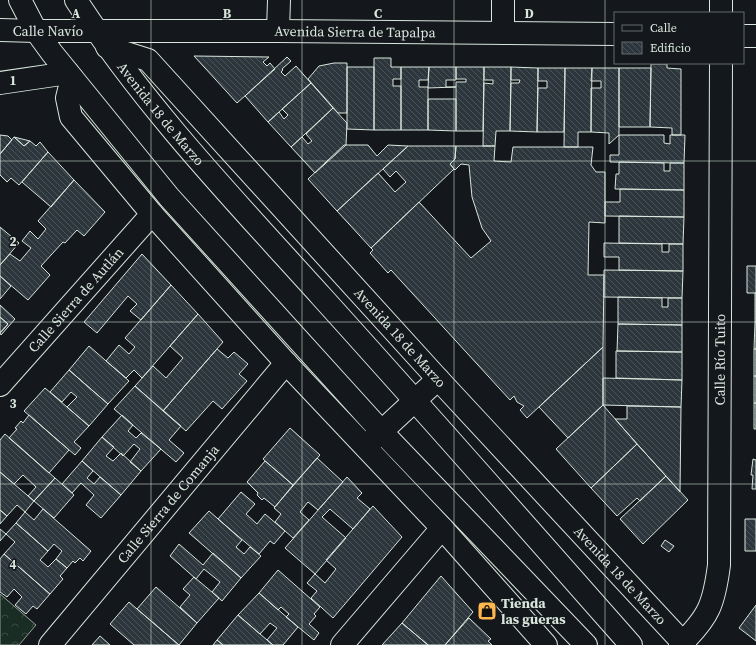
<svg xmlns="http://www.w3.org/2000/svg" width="756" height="645" font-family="'Source Serif 4',serif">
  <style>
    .forest { fill: url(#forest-crowns); stroke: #939e99 }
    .building { fill: url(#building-back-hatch); stroke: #d8e6dc }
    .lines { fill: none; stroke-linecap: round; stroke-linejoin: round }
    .minor-casing { stroke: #d8e6dc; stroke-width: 24 }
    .major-casing { stroke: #d8e6dc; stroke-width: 24 }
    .minor { stroke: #14181c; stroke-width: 22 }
    .major { stroke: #14181c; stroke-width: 22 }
    .grid { fill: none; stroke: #d8e6dc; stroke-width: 1; stroke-opacity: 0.55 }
    .labels { text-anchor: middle; stroke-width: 3; stroke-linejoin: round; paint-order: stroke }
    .street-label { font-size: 14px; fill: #d8e6dc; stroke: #14181c }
    .poi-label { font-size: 14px; font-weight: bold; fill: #d8e6dc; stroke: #14181c; text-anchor: start }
    .grid-label { font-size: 13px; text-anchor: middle; font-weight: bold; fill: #d8e6dc; stroke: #14181c; stroke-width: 3; stroke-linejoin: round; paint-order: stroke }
  </style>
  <defs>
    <pattern id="forest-crowns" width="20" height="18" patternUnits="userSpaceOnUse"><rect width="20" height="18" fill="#1a2d24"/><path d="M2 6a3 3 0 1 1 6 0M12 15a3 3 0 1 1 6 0" fill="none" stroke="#3b4b43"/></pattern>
    <pattern id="building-back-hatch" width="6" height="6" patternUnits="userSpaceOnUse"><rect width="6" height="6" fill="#2c363c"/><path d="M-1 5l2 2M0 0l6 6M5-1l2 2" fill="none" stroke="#4a5358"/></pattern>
  </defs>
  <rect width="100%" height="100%" fill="#14181c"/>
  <!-- forest -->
  <path class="forest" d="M0,594L36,625L19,645H0Z"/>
  <!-- building -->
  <path class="building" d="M194,56L269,57L263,62L267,66L270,63L275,69L237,103Z
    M287,57L291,61L282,69L283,70L281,72L285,76L296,66L311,83L268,122L245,96Z
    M374,58H391V67H401V79H393V86H401V130H374Z
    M334,63H347V113H338L308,79L319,66Z
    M651,64H667V68L681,69V135H672V128L650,127Z
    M347,67H374V130L347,129Z
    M401,67H429L428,80H419V87H428V130H401Z
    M429,67H456V80H446V87H456L428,88Z
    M456,67H484L483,131H456V82H466V79H456Z
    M484,67H511L510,131H496L495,146H483L484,83L493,84V80H484Z
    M511,67L538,68L537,132L510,131L511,83H519L520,80H511Z
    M538,68H565L564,132H537L538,88H547V81H538Z
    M565,68H592L591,132H578V147H564Z
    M592,68H619V135L609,144V133L591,132V88H601V81H591Z
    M619,68H651L650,127H619Z
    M311,83L333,108L291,147L268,122L279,112L284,119L288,115L282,109Z
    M428,99H456V131L428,130Z
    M333,108L347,123L346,145L315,173L291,147L302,137L308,144L312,141L306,134Z
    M0,135L8,136L12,140L0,154Z
    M619,135H664V143L670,144V135H685L684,163L610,162V155H619Z
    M14,137L30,141L24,146Z
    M14,137L24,146L30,141L36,146L40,142L48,152L19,185L11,178L7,182L0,175V154Z
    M344,145H368L377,156L388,145L408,146L337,211L308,179Z
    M408,146H456L455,159L450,164L454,169L371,248L337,211L378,173L395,192L406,182L396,171L390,177L383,169Z
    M456,146H495L494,161L511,162L513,147H593L591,165L596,172H605V223L589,222L588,275H604L603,347L527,418L520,410L524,406L517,402L514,396L510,400L391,270L388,273L370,253L373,250L371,248L419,202L471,258L491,241L482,228L472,197L469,165L461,164L455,170L450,164L455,159Z
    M48,152L74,180L51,207L22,182Z
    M619,162L664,163V171H670V163H684V190L615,189L616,174H619Z
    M74,180L105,212L84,236L77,230L65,243L63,242L41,266L50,275L28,300L0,276V265L10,254L20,261L31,248L22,241L30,231L38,239L46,229L38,221Z
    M620,189L684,190V217L605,216V202H620Z
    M619,216L684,217L683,244L619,243Z
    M0,227L19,243L0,265Z
    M604,243L662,244V252H669V244H683V271L619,270V257H604Z
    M142,254L171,285L141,320L130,311L137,304L128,296L97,333L84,322Z
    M747,266H756V293H747Z
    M604,270L683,271L682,298L604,297Z
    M0,276L11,286L0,299Z
    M171,285L198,314L142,378L134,370L126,378L106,361L119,345L129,354L135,347L125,338Z
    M755,293H756V322H755Z
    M618,297L662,298V307H668V298H682V325L618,324Z
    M0,305L15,319L1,335L0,333L8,324L0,317Z
    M198,314L223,342L163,411L135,386L153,366L166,378L183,358L170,346Z
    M0,317L8,324L0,333Z
    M755,322H756V349H754Z
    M618,324L682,325V352L617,351Z
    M89,346L129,381L108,404L69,370Z
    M603,347V405L568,438L539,407Z
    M217,349L228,358L234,352L248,364L239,374L247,381L222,409L213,401L186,431L163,411Z
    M754,349H756V376H754Z
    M616,351L682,352V380L616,378Z
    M69,370L108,404L89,426L67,407L77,397L71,392L62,402L50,392Z
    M754,376H756V403H754Z
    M603,378L682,380L681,407L603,405Z
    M135,386L181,426L169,440L184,453L176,462L114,409Z
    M45,388L89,426L74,442L81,448L75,455L24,411Z
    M754,403H756V429H754Z
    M603,405L637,444L591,488L556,449Z
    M627,406L681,407L680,492L615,419H627Z
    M29,415L69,450L49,473L9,438L17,429L15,428L21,421L23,423Z
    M122,415L133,425L128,431L136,438L141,433L161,449L141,471L130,462L140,449L134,444L123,456L102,437Z
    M290,428L320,455L293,485L263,459Z
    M5,434L55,478L34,501L28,496L36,487L23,475L14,484L0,472V440Z
    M102,437L114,447L106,456L113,461L121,453L141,471L121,495L82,461Z
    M637,444L666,476L640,501L637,498L617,516L591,488Z
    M317,458L343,482L318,510L308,502L300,512L309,520L293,538L275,522L281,514L274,508Z
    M753,459L756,460V489H752L753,475H751Z
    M82,461L93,471L87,478L94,484L100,477L121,495L101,518L86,505L94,495L81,483L72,493L62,484Z
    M265,461L293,485L275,507L264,498L262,500L257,495L258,493L247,482Z
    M0,472L34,501L25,512L17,505L7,516L0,510Z
    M666,476L688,500L643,544L620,519Z
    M347,477L362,493L357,498L370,509L353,529L330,509L322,517L346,538L315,574L285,548Z
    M55,478L74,495L54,518L34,501Z
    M241,492L255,504L246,514L257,524L265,514L285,531L274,544L270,541L259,554L218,519Z
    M373,506L402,537L333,618L311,598L317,591L307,583L315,574L325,583L336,569L326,560Z
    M43,509L91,551L83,561L80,558L75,563L73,561L67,568L56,559L62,551L54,544L48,551L16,523L25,512L34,520Z
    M0,510L7,516L0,524Z
    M209,511L242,540L236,547L244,554L250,547L261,556L241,578L189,533Z
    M745,519H756V551H745Z
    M16,523L48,551L40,560L48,567L56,559L67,568L60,576L63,579L50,594L4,554L15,542L6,534Z
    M0,529L6,534L0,541Z
    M665,540L674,546L669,552L661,546Z
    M179,544L203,565L213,553L241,578L222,601L212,592L220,582L204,569L196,579L170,556Z
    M4,554L50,594L37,609L33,606L26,614L15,605L22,597L14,589L7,597L0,592V559Z
    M278,570L320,607L314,614L316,616L309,624L319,633L314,640L286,617L289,614L281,607L278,610L259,593Z
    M441,576L473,612L445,645H428L402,623Z
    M194,577L219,598L197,623L180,607L190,595L183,589Z
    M156,587L197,623L179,645L137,609Z
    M259,593L298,627L283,645H273L267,640L277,628L270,623L260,634L238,615Z
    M129,602L137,609L179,645H134L110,624Z
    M756,605V641L739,628Z
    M238,615L260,634L273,645H223L217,640Z
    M469,618L491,639L488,641L492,645H445Z
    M402,623L428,645H382Z
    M100,636L110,645H92Z
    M217,640L223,645H213Z"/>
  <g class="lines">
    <!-- minor casing -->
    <g class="minor-casing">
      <g id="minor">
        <path d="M503,0V33"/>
        <path d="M721,13V0"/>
        <path d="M0,30L36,31"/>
        <path d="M278,31L279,0"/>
        <path id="s1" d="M107,47L148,60L438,379L685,645"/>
        <path d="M72,78L67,98L71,117L152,214L286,363L442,528L546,645"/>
        <path d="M0,83L68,73"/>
        <path id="s2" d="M0,385L152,214"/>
        <path d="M367,445L438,379"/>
        <path id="s3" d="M50,645L286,363"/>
        <path d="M342,645L442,528"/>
        <path id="s4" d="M680,645C709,617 714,604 719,565L721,63"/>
      </g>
    </g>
    <!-- major casing -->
    <g class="major-casing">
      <g id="major">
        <path d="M20,0L36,31L52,53L169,197L381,431L586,645"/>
        <path id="s5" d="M76,0C145,107 236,202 321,296C426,412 528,528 631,645"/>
        <path id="s6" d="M36,31H278L615,34"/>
        <path d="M743,36H756"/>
      </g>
    </g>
    <!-- minor -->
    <use href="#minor" class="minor"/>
    <!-- major -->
    <use href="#major" class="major"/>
  </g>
  <!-- grid -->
  <path class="grid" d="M151,0V645M302,0V645M454,0V645M605,0V645M0,161H756M0,322H756M0,484H756"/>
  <!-- icons -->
  <defs>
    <g id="shop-square" transform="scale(1)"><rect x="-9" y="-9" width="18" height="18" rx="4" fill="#ffb74d" stroke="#14181c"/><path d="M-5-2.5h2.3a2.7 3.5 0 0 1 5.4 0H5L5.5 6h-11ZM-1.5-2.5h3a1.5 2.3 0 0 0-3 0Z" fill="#111"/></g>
  </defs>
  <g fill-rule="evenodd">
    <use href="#shop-square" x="487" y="611"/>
  </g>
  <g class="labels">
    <!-- street labels -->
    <g class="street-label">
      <text x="48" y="36">Calle Navío</text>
      <text dy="5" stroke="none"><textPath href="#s6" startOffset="319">Avenida Sierra de Tapalpa</textPath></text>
      <text dy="5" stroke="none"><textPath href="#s5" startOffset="142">Avenida 18 de Marzo</textPath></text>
      <text dy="5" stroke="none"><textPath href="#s2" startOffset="114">Calle Sierra de Autlán</textPath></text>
      <text dy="5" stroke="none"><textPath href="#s1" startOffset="418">Avenida 18 de Marzo</textPath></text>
      <text dy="5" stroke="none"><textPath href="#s4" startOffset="297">Calle Río Tuito</textPath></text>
      <text dy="5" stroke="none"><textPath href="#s3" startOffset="184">Calle Sierra de Comanja</textPath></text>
      <text dy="5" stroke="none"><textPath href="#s1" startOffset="742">Avenida 18 de Marzo</textPath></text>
    </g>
    <!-- poi labels -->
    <g class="poi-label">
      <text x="501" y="608">Tienda<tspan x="501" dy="16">las gueras</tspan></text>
    </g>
  </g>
  <g class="grid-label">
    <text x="76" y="18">A</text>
    <text x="227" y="18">B</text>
    <text x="378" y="18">C</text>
    <text x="529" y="18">D</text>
    <text x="13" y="85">1</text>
    <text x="13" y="246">2</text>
    <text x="13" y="408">3</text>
    <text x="13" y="569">4</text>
  </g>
  <!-- legend -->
  <rect x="614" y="12" width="130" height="52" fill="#14181c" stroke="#626a69"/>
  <rect x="622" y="25" width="20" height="6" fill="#14181c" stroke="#626a69"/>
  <text x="650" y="32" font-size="12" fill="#d8e6dc">Calle</text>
  <rect x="622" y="42" width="20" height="12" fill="url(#building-back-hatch)" stroke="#626a69"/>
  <text x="650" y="52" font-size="12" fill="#d8e6dc">Edificio</text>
</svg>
